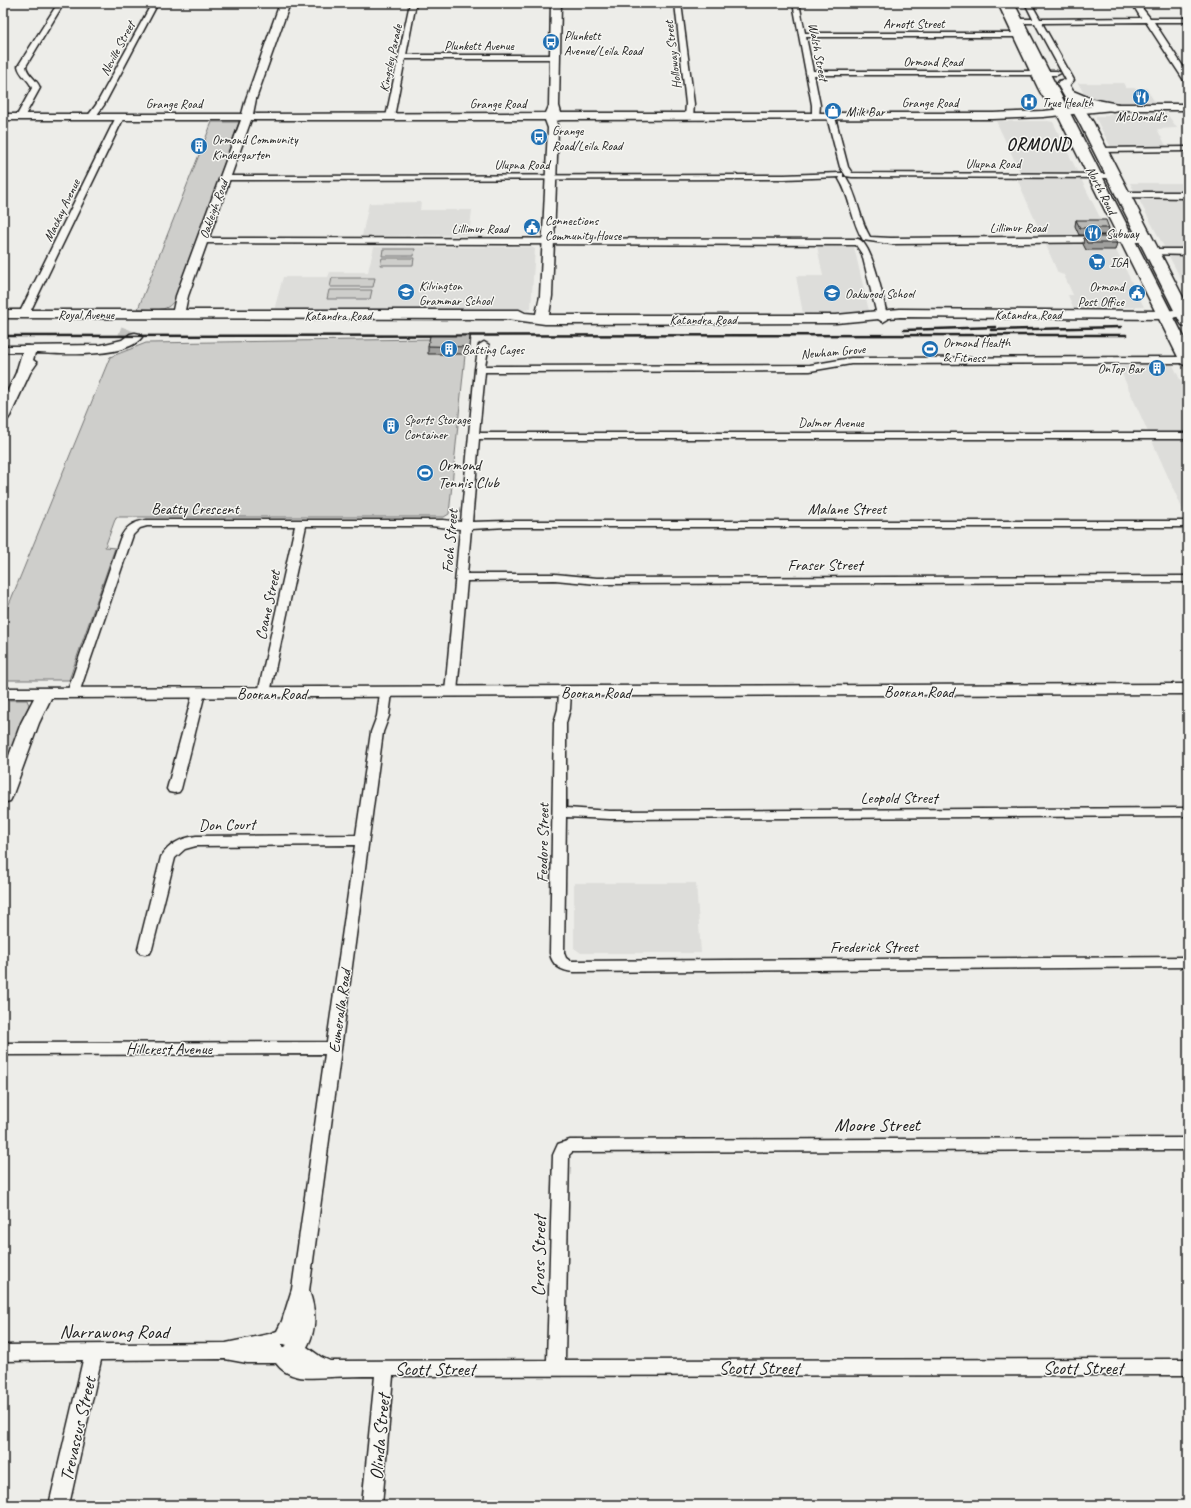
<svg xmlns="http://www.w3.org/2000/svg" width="1191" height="1508" font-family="Caveat,sans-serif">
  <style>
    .built { fill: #ddddda }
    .green { fill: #cececb; stroke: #757574 }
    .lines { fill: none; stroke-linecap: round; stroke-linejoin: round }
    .secondary-tunnel { stroke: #c3c3c0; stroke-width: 14; stroke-dasharray: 14 7; stroke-linecap: butt }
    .street-casing { stroke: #1c1c1c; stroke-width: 3 }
    .secondary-casing { stroke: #1c1c1c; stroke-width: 3 }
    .highway-casing { stroke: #1c1c1c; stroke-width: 3 }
    .street { fill: #f6f6f2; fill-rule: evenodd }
    .secondary { fill: #f6f6f2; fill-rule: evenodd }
    .highway { fill: #f6f6f2; fill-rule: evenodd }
    .rail { stroke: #1c1c1c; stroke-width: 2.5 }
    .wall { fill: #9f9f9d; stroke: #1c1c1c }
    .shaded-wall { fill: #82827f; stroke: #1c1c1c }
    .building { fill: #b9b9b6; stroke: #1c1c1c }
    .labels { text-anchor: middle; stroke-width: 3; stroke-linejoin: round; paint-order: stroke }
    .far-street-label { font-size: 13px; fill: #1c1c1c; stroke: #f6f6f2 }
    .far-poi-label { font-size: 13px; fill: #1c1c1c; stroke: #f6f6f2; text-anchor: start }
    .poi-label { font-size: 16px; fill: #1c1c1c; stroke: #f6f6f2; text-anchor: start }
    .street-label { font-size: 16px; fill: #1c1c1c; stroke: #f6f6f2 }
    .far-district-label { font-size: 17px; font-weight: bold; letter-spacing: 1px; fill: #1c1c1c; stroke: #f6f6f2 }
    .near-street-label { font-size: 19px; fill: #1c1c1c; stroke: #f6f6f2 }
  </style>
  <rect width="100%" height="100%" fill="#edede9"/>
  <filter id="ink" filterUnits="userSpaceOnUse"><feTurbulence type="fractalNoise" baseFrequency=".025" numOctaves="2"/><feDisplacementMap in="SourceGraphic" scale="8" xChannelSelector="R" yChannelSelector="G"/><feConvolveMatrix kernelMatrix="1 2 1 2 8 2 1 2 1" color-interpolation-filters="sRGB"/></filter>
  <g filter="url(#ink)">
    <!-- built -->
    <path class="built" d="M1078,83H1123L1126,88H1146L1156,104H1107L1087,99Z
      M1165,111L1177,128L1157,129L1170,153H1114L1095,117L1136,112Z
      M996,121H1048L1053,122L1144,307L1073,308L1068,295H1073L1064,275L1058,273L1042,236L1018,181L1020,172Z
      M1130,183H1183L1188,192V292Z
      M421,202L420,210H472L469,235L362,236L369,203Z
      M817,246L854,247L869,311L868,313L803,314L796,276H823Z
      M374,247H531L535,249L531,308L528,310H274L283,277H328L330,272H368Z
      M1118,365H1173L1188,396V517H1186Z
      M574,883H696L701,953H581L574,948Z"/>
    <!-- green -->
    <path class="green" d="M212,122H239L177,296C168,314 156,309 138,309Z
      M383,249H415L414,256H382Z
      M382,258H414L413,265H380Z
      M332,278H375L373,287H330Z
      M329,290H372L370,299H327Z
      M430,339H471L469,354L465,355L449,514L444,517H116L105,547L115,548L69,680H3V619L110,357L146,343Z
      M3,700H27L29,705L3,778Z"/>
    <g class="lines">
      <!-- secondary-tunnel -->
      <path class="secondary-tunnel" d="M125,337L128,329"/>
      <!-- street casing -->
      <g class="street-casing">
        <path id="street" d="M58,3H64L26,66C27,75 37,79 40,88L23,119H17L16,117L32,88C29,79 20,76 18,66Z
          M152,3H158L104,105L94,119H88L87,117L96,105Z
          M410,3H416L406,55H555L559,57L555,59H405L394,117L393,119H387L386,117Z
          M675,3H681L694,104L693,117L689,119L685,117L686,104Z
          M793,3H799L805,33H1012L998,3H1004L1019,33H1025L1029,35L1021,37L1037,71H1057L1061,73L1057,75H1040L1050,97L1063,105L1062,107C1045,109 1038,87 1032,75H814L820,105L819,117L815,119H812V105ZM806,37H1014L1030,71H813Z
          M1025,3H1031L1040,19L1141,18L1132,3H1138L1150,18H1188V22H1154L1188,74V82H1185L1146,22L1042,23L1074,80L1067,88H1061L1060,86L1066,80L1035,23H1018L1015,21L1018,19H1033Z
          M117,115H120L124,117L29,314L24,317L21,316L19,314Z
          M828,115H831L835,117L848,167L852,173L1113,174L1117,176L1113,178L852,177L846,176L840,167L827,117Z
          M1188,147V151L1100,152L1096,150L1100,148Z
          M840,173H843V177H846C858,196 859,218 870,237L891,238L1145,236L1149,239L1145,242L891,244L863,240C851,221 851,198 839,179L840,177L784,179L225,180L221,178L225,176L784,175Z
          M1122,192H1188V198L1119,197L1118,195L1119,193Z
          M202,238L858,239C873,243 884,304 888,319L883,322L878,319L862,254L856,245L199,243L198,241Z
          M1152,249H1188V255L1149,254L1148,252Z
          M484,342L489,345L485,366L810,365L851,358L1187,357L1188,363L851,364L810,371L485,372L479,433H1188V439H479L472,522L507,521H1188V527H507L471,529L467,574H555L597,578L1188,576V582L597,584L555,580L467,581L457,692L455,695H447L445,692L460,529L431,526H306L270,693L268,696H260L258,693L295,526H147L140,528L133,535L79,693L77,696H69L67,693L120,539C126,526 133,522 147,520H443L461,522L475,369L479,345Z
          M3,346H29L34,349L29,352H3Z
          M565,688L569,689L571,692L570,709L566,723V808L610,811L1188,808V816L610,819L566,817L564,953L566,958L570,961L1188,957V967L574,972C562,971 552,966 550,953L554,723L558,709L559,692L561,689Z
          M199,689L203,690L205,693L181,789L179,792L174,793L169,792L167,789L193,693L195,690Z
          M386,689L390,690L392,693L389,716L383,732L309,1291C316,1310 317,1329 307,1347L321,1357L330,1361L547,1360L553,1155L558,1144L570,1140L1188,1138V1150L572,1152L569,1155L565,1360L1188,1359V1375L393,1376L382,1505H362L375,1376C360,1376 345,1376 331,1377C310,1378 289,1381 276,1363H247L225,1359L101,1360L69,1505H49L83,1360L3,1361V1345L226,1343L269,1334L277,1331L282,1321L292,1289L325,1054L3,1055V1043L327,1042L355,845L196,846L185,849L175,858L152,949L150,953L145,954L140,953L138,949L161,857C169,844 181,838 196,836L356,835L371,732L377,716L380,693L382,690ZM282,1344H284L287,1345L282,1348Z"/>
      </g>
      <!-- secondary casing -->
      <g class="secondary-casing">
        <path id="secondary" d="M280,3H290L256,99L253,114L546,113L549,106L551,3H561L559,106L561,113H993L1043,111L1113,104H1188V110H1113L1043,117L993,119L561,120L556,121L558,128L552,296L549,315H836L900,309L1165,311L1183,309L1188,310V315L1165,319L900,317L836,323L559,324H545L507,319L3,318V310H173L176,296L241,120H3V114H242L246,99ZM251,120H545L548,128L540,296L536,314L525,313L519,310H185L188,296Z
          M135,333L140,334L142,337C126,359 59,354 35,353L33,360L37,363L30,373L10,416L8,419L3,420V401L16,373L24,346L101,345L122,340L130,334Z
          M1188,684V694L51,698L39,723L12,797L10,801L3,803V772L21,723L34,698H3V688Z"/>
      </g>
      <!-- highway casing -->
      <g class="highway-casing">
        <path id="highway" d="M1002,3H1014L1188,345V366L1182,364L1180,361Z
          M1063,80L1067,81L1073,91L1092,99L1118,104L1119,107L1118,110L1113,111L1081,104L1093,122L1188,307V327L1182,325L1180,322L1079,122L1057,84L1059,81Z"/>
      </g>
      <!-- street -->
      <use href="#street" class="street"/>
      <!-- secondary -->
      <use href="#secondary" class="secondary"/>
      <!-- highway -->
      <use href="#highway" class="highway"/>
      <!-- rail -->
      <path class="rail" d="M904,330L996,327
        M991,330L1121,327
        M3,336L1126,335"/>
    </g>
    <!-- wall -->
    <path class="wall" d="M1076,220L1109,228L1108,235H1079L1075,226Z
      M1084,237L1117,243L1115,250H1086L1083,244Z
      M470,336V344L469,354H428V346Z"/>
    <!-- shaded-wall -->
    <path class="shaded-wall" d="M470,336V344L469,354V347Z"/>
    <!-- building -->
    <path class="building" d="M1076,220H1106L1109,228H1080Z
      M1084,237H1114L1117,243H1087Z
      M430,336H470L469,347L428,346Z"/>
  </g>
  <!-- icons -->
  <defs>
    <g id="bus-disc" transform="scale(0.9)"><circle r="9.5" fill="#1f6fb2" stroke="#f6f6f2"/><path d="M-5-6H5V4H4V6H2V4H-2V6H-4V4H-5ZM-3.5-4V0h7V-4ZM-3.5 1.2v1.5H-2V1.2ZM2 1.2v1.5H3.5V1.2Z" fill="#fff"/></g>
    <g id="restaurant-disc" transform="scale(0.9)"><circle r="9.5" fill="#1f6fb2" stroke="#f6f6f2"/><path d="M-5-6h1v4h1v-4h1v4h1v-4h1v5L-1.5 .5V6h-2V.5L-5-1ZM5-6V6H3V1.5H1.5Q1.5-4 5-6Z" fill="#fff"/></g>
    <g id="hospital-disc" transform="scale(0.9)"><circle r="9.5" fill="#1f6fb2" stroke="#f6f6f2"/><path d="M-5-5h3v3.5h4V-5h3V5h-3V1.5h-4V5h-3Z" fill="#fff"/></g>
    <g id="shop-disc" transform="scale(0.9)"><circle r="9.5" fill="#1f6fb2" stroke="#f6f6f2"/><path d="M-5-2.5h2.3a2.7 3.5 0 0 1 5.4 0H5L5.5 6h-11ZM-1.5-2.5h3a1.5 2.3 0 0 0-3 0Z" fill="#fff"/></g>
    <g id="building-disc" transform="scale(0.9)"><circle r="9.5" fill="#1f6fb2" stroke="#f6f6f2"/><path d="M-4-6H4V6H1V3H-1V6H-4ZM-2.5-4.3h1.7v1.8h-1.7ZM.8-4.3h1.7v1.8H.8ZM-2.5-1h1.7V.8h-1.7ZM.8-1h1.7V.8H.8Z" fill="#fff"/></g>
    <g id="civic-disc" transform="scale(0.9)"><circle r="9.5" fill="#1f6fb2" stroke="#f6f6f2"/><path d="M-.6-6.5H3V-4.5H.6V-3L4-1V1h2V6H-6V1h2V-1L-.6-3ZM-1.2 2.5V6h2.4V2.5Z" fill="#fff"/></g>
    <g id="supermarket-disc" transform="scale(0.9)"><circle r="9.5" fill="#1f6fb2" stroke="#f6f6f2"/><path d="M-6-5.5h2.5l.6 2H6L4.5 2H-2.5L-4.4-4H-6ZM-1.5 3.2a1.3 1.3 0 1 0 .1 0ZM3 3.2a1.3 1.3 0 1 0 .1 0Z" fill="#fff"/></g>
    <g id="school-disc" transform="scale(0.9)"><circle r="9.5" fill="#1f6fb2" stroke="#f6f6f2"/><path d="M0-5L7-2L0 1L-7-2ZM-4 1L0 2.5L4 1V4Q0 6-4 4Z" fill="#fff"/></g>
    <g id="stadium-disc" transform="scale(0.9)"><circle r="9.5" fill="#1f6fb2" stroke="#f6f6f2"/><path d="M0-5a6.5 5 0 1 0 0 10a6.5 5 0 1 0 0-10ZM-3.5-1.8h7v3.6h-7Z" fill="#fff"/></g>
  </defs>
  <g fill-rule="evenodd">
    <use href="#bus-disc" x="551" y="42"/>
    <use href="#restaurant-disc" x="1141" y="97"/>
    <use href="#hospital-disc" x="1029" y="102"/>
    <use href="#shop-disc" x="833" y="111"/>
    <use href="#bus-disc" x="539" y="137"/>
    <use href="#building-disc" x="199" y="146"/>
    <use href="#civic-disc" x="532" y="227"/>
    <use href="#restaurant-disc" x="1093" y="233"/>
    <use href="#supermarket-disc" x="1097" y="262"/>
    <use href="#school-disc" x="406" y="292"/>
    <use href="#school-disc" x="832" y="293"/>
    <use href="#civic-disc" x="1137" y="293"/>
    <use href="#building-disc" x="449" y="349"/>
    <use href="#stadium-disc" x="930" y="349"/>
    <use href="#building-disc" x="1157" y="368"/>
    <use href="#building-disc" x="391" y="426"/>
    <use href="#stadium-disc" x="425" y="473"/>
  </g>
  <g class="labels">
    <!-- far-street labels -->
    <g class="far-street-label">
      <text x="914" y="28">Arnott Street</text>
      <text x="479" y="50">Plunkett Avenue</text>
      <text transform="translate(117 48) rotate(-62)" y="5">Neville Street</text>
      <text transform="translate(819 52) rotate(79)" y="5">Walsh Street</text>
      <text transform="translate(672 55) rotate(-97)" y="5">Holloway Street</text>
      <text transform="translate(390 58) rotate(-78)" y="5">Kingsley Parade</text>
      <text x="933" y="66">Ormond Road</text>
      <text x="930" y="107">Grange Road</text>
      <text x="174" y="108">Grange Road</text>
      <text x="498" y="108">Grange Road</text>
      <text x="993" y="168">Ulupna Road</text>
      <text x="522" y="169">Ulupna Road</text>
      <text transform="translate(1102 190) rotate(63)" y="5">North Road</text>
      <text transform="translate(213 209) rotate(-70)" y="5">Oakleigh Road</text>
      <text transform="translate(61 210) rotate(-64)" y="5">Mackay Avenue</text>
      <text x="1018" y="232">Lillimur Road</text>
      <text x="480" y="233">Lillimur Road</text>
      <text x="86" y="319">Royal Avenue</text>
      <text x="1028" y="319">Katandra Road</text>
      <text x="338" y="320">Katandra Road</text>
      <text x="703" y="324">Katandra Road</text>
      <text transform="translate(833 351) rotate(-5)" y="5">Newham Grove</text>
      <text x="831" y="427">Dalmor Avenue</text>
    </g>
    <!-- far-poi labels -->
    <g class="far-poi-label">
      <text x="564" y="40">Plunkett<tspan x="564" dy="15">Avenue/Leila Road</tspan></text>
      <text x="1042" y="107">True Health</text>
      <text x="846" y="116">Milk Bar</text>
      <text x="1141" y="121" text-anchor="middle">McDonald's</text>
      <text x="552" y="135">Grange<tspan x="552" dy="15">Road/Leila Road</tspan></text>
      <text x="212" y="144">Ormond Community<tspan x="212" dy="15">Kindergarten</tspan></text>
      <text x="545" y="225">Connections<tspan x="545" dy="15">Community House</tspan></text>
      <text x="1106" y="238">Subway</text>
      <text x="1110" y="267">IGA</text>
      <text x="419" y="290">Kilvington<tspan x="419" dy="15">Grammar School</tspan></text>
      <text x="1124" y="291" text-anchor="end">Ormond<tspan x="1124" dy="15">Post Office</tspan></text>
      <text x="845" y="298">Oakwood School</text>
      <text x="943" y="347">Ormond Health<tspan x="943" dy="15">&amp; Fitness</tspan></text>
      <text x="462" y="354">Batting Cages</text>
      <text x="1144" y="373" text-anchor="end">OnTop Bar</text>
      <text x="404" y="424">Sports Storage<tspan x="404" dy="15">Container</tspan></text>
    </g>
    <!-- poi labels -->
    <g class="poi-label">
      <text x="438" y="470">Ormond<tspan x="438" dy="18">Tennis Club</tspan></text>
    </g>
    <!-- street labels -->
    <g class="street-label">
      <text x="195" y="514">Beatty Crescent</text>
      <text x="847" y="514">Malane Street</text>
      <text transform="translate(449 541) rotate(-85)" y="6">Foch Street</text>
      <text x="825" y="570">Fraser Street</text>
      <text transform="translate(267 605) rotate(-78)" y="6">Coane Street</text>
      <text x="919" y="697">Booran Road</text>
      <text x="596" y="698">Booran Road</text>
      <text x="272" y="699">Booran Road</text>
      <text x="899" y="803">Leopold Street</text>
      <text transform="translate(227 824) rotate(-1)" y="6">Don Court</text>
      <text transform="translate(542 843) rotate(-89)" y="6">Feodore Street</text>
      <text x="874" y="952">Frederick Street</text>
      <text transform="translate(339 1011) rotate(-82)" y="6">Eumeralla Road</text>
      <text x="169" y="1054">Hillcrest Avenue</text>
    </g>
    <!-- far-district labels -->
    <g class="far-district-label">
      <text x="1039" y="150">ORMOND</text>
    </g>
    <!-- near-street labels -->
    <g class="near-street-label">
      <text x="877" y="1131">Moore Street</text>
      <text transform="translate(538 1256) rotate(-89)" y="7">Cross Street</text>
      <text x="114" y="1338">Narrawong Road</text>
      <text x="759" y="1374">Scott Street</text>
      <text x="1083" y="1374">Scott Street</text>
      <text x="435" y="1375">Scott Street</text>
      <text transform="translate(77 1429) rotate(-77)" y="7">Trevascus Street</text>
      <text transform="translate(379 1437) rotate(-85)" y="7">Olinda Street</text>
    </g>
  </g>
  <!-- margin -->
  <rect width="1191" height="1508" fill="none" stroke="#f6f6f2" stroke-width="16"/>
  <rect x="8" y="8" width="1175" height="1492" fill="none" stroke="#1c1c1c" stroke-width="1.5" filter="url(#ink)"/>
</svg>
